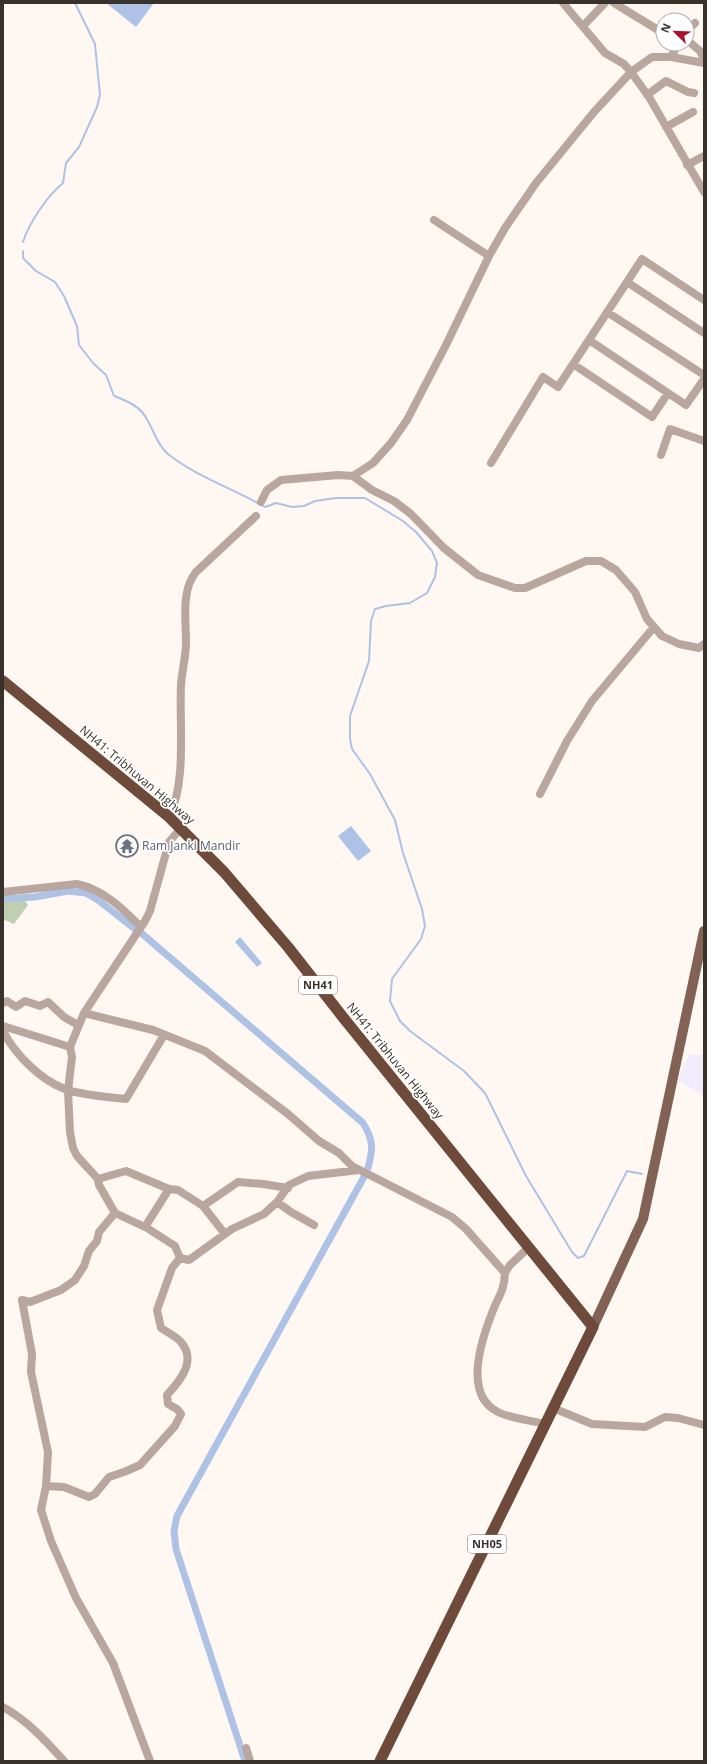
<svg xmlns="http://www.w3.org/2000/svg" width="707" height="1764" font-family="'Open Sans',sans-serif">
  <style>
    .industrial { fill: #f2ebfc }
    .green { fill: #c0cfb2 }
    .water { fill: #aec2e6 }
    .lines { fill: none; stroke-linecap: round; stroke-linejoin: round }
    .stream { stroke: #aec2e6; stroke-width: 2 }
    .canal { stroke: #aec2e6; stroke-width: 7 }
    .minor { stroke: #b9a69e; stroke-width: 8 }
    .major { stroke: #826254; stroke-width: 10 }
    .highway { stroke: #6e4a3a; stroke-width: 11 }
    .labels { text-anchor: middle; stroke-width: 3.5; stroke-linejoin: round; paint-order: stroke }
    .shield { fill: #fff; stroke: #74706b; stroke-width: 1 }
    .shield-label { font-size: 11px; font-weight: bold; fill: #39322c }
    .street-label { font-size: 12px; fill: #39322c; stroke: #fff }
    .worship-label { font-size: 12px; fill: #5b616d; stroke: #fff; text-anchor: start }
  </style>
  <rect width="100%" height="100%" fill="#fff7f1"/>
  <!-- industrial -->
  <path class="industrial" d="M689,1055H704V1096L679,1081L680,1075Z"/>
  <!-- green -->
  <path class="green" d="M21,895L28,905L14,924L5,920L3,921V897Z"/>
  <!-- water -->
  <path class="water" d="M106,3H154L136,27Z
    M351,826L371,851L358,861L338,836Z
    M240,937L262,963L257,967L235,942Z"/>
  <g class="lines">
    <!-- stream -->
    <path class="stream" d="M23,242C29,223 47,196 63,183L66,163L79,147L97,107L100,95L95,44L75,3
      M23,251V258L36,271L55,282L64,296L77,326L79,345L93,363L106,375L114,396C124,400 135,404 142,412C153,425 155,443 168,454C197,477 234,489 265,507L276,503L292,507L304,506L315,501L336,498H365L403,521L416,532L432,551L437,563L435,577L427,593L410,603L386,606L375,609L371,621L369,661L350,716V739L352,749L370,774L395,820L403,853L422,909L425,926L421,939L392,979L390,1001L400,1021L410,1031L464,1071L485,1093L526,1176L572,1252L578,1258L584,1256L627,1171L642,1174"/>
    <!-- canal -->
    <path class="canal" d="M3,899L35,897L68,891L86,893L98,900L135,929
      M140,932L363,1123C374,1141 373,1149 368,1168
      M245,1761L176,1549L174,1531L177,1516L365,1175"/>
    <!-- minor -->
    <path class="minor" d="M563,3L605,53L624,64L631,72L649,97L704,192
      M614,3L663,33
      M583,26L605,3
      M687,31L695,23
      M687,40L700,51L704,59
      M671,57L678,44
      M647,95L666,81L688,92L694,93
      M666,127L693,112
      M687,165L704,156
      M434,220L489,256
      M627,282L642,259L704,300
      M607,312L704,375
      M573,364L652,417L668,393L589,340
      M668,393L686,405L704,379
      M661,455L670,429L704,441
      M491,463L543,377L558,387L627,282L704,333
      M353,476L373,463L391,443L407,420L446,345L489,256L505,228L536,183L594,112L631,72L652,57H671L704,63
      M261,502L267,490L281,480L338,475L353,476L372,490L394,501L411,514L444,548L478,575L515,588H525L586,561H601L616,570L635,592L647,619L662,636L679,644L699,648L704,644
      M540,794L567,741L592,701L654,627
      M169,817C187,782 179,724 181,685C182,670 186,657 186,642C186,620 181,590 196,572L256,516
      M3,892L77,884C104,890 122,908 141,927
      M3,1003L7,1001L16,1007L25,1001L40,1006L48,1002L64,1017L78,1025
      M84,1013L153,1030L205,1051L288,1114L319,1141L339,1153L352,1166L452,1217L466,1229L505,1273L510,1265L528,1248
      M3,1026L70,1047
      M3,1031C15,1054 40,1080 65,1089C79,1095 110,1097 126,1099L164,1035
      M98,1179L126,1171L169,1189L178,1190L203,1206L225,1234
      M277,1202L291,1212L314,1225
      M203,1206L238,1182L263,1184L288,1188
      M115,1213L147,1228L175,1246L180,1258L189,1260L232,1229L264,1214L277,1202L289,1185L308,1176L359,1170
      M145,1227L169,1189
      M505,1273C504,1293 498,1296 492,1313C481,1341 463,1395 498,1412C512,1419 530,1420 545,1424
      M553,1408L592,1424L645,1427L665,1417L678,1418L704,1425
      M46,1486L64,1487L89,1497L95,1494L109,1477L124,1472L140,1465L175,1426L181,1414L177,1409L168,1404L167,1395C180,1381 198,1360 180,1341C175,1336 167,1332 161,1328L157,1310L172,1268L180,1258
      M3,1707C28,1721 45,1740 64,1761
      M246,1748L250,1761
      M150,1761L113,1663L76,1598L51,1541L41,1510L46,1486L48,1452L31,1372L32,1354L22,1300L30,1302L61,1290L75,1280L84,1266L89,1251L97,1241L99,1232L115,1213L99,1185L98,1179L77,1156L73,1148L70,1132L68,1091L72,1057L70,1047L84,1013L145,921L150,911L169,842L181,828"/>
    <!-- major -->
    <path class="major" d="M593,1327L643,1219L704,931"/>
    <!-- highway -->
    <path class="highway" d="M3,681L169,817L224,872L288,947L342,1016L593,1327L380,1761"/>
  </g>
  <!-- icons -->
  <defs>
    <g id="temple-ring" transform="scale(1.15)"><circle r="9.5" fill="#fff" stroke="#6b7280" stroke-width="1.5"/><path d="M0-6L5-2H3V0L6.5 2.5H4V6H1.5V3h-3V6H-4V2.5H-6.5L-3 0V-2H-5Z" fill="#6b7280"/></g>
  </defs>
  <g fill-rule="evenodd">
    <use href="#temple-ring" x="127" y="846"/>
  </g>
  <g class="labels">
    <!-- shield labels -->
    <g class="shield">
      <rect x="299" y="976" width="38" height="18" rx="3"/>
      <rect x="468" y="1535" width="38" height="18" rx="3"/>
    </g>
    <g class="shield-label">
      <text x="318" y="989">NH41</text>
      <text x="487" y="1548">NH05</text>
    </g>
    <!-- street labels -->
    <g class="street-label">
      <text transform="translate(137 775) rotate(40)" y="4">NH41: Tribhuvan Highway</text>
      <text transform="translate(395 1061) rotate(51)" y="4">NH41: Tribhuvan Highway</text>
    </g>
    <!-- worship labels -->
    <g class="worship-label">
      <text x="142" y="850">Ram Janki Mandir</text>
    </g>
  </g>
  <!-- border -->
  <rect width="707" height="1764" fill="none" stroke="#39322c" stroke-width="8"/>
  <!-- north arrow -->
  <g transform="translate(675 32) rotate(293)"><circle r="19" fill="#ffffff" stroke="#b0adab"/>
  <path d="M0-3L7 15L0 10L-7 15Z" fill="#a9122a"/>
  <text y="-6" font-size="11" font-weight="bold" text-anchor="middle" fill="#39322c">N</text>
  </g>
</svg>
